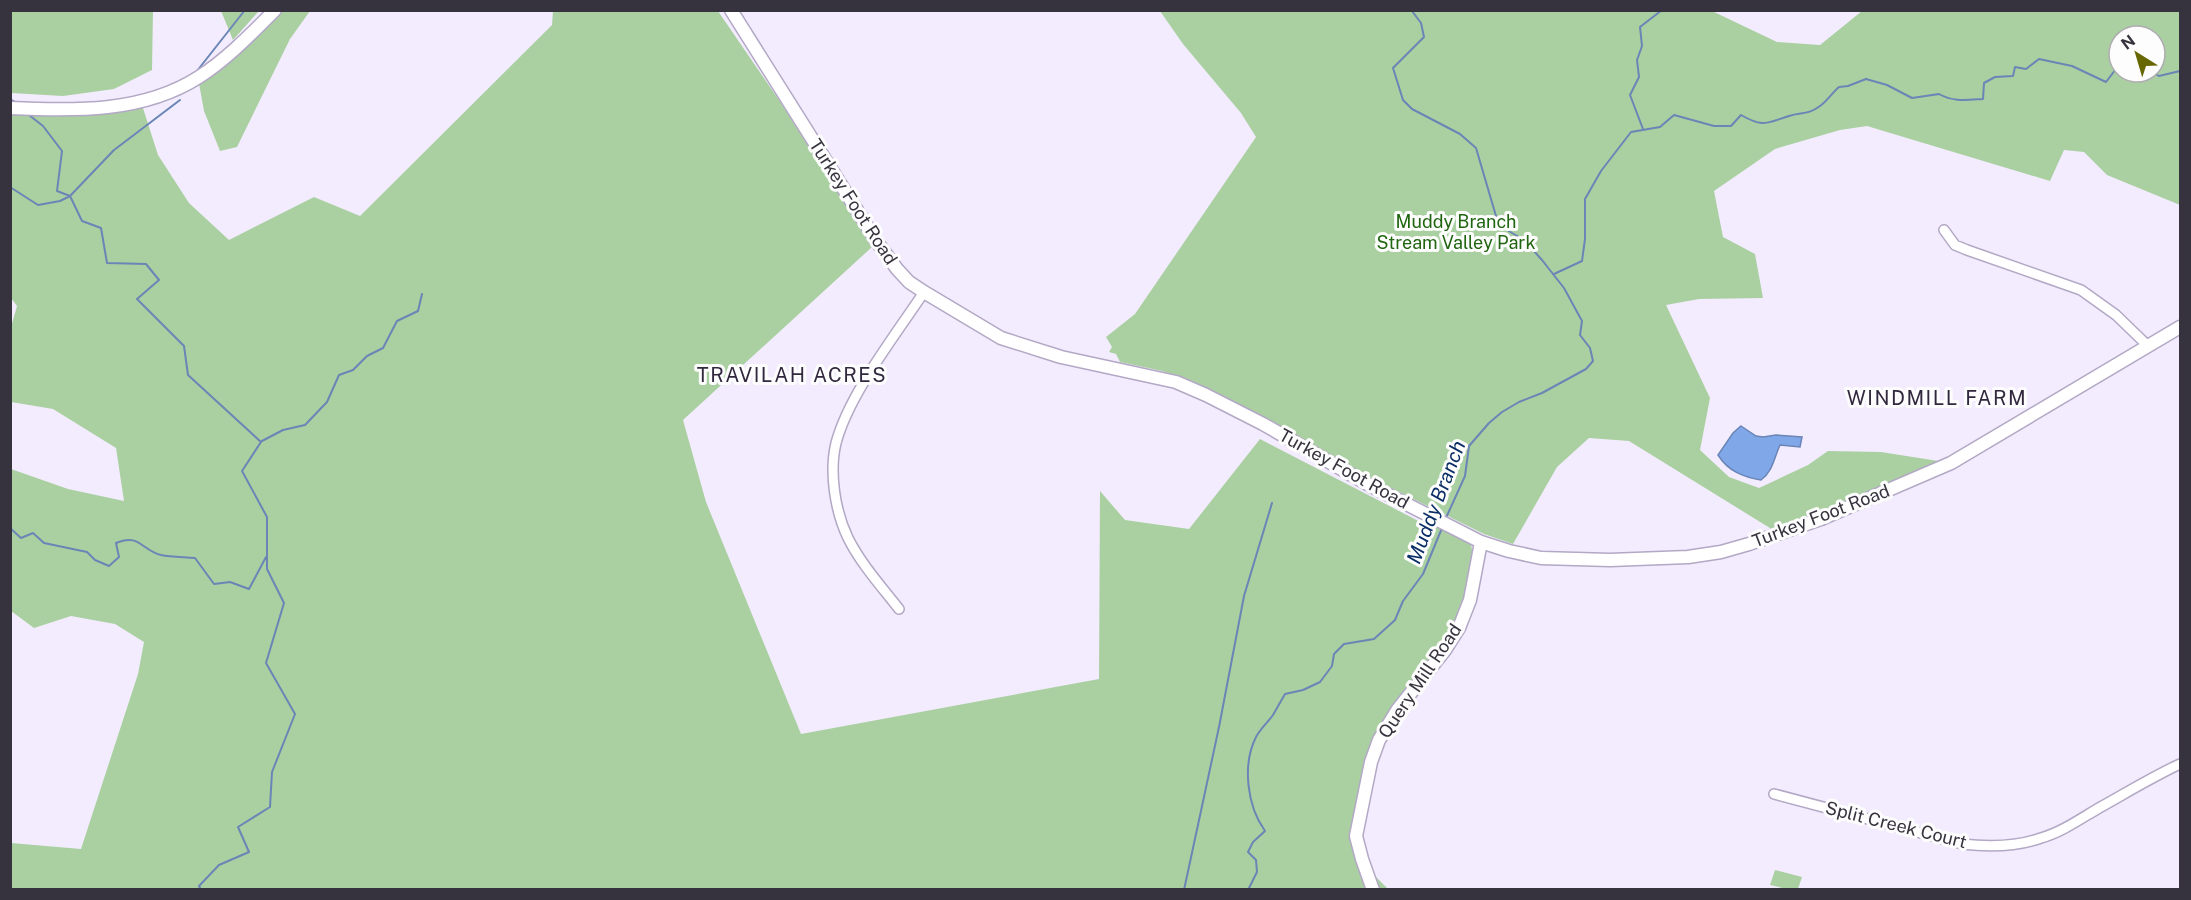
<svg xmlns="http://www.w3.org/2000/svg" width="2191" height="900" font-family="'Public Sans',sans-serif">
  <style>
    .green { fill: #aad0a2; fill-rule: evenodd }
    .water { fill: #80a8e9; stroke: #6a85b6; stroke-width: 1.5 }
    .lines { fill: none; stroke-linecap: round; stroke-linejoin: round }
    .stream { stroke: #6a85b6; stroke-width: 2 }
    .minor-casing { stroke: #b3a8c5; stroke-width: 12 }
    .tertiary-casing { stroke: #b3a8c5; stroke-width: 15 }
    .minor { stroke: #fff; stroke-width: 9 }
    .tertiary { stroke: #fff; stroke-width: 12 }
    .labels { text-anchor: middle; stroke-width: 6; stroke-linejoin: round; paint-order: stroke }
    .street-label { font-size: 18px; fill: #37333e; stroke: #fdfdfd }
    .park-label { font-size: 18px; fill: #206510; stroke: #fdfdfd }
    .neighbourhood-label { font-size: 20px; letter-spacing: 1.5px; fill: #31273e; stroke: #fdfdfd }
    .water-label { font-size: 20px; font-style: italic; fill: #092d65; stroke: #fdfdfd }
  </style>
  <rect width="100%" height="100%" fill="#f3ecfe"/>
  <!-- green -->
  <path class="green" d="M10,11H153L152,70L114,89L63,96L11,93Z
    M221,11H259L233,40Z
    M275,11H310L290,39L237,147L220,151L204,111L198,78Z
    M553,11H718L781,103L872,247L683,420L706,502L801,734L1099,679L1100,491L1125,520L1189,529L1260,439L1432,528L1435,524L1471,544L1473,556L1465,598L1454,624L1440,650L1375,740L1358,859L1388,889H11V843L81,849L138,674L144,642L115,624L71,616L34,628L11,611V469L68,489L124,501L116,448L53,409L11,402V327L17,306L11,298V108L141,102L158,155L189,203L229,240L314,197L360,216L552,25Z
    M1160,11H1712L1777,42L1820,45L1862,11H2180V205L2107,175L2084,152L2064,150L2050,181L1867,126L1840,130L1775,149L1714,191L1723,237L1755,254L1763,298L1699,299L1666,305L1710,398L1700,450L1729,477L1759,488L1808,465L1828,451L1881,452L1951,463L1778,533L1629,441L1589,438L1557,467L1513,544L1484,534L1381,483L1201,385L1162,371L1120,362L1116,354L1109,352L1112,347L1106,337L1135,314L1256,137L1241,113L1183,44ZM2119,36H2155V72H2119Z
    M1775,870L1802,877L1798,889H1787L1770,885Z"/>
  <!-- water -->
  <path class="water" d="M1741,426L1756,436L1763,437L1776,435L1802,437L1800,447L1780,445C1774,458 1773,471 1761,480C1743,477 1728,471 1718,455L1733,433Z"/>
  <g class="lines">
    <!-- stream -->
    <path class="stream" d="M1405,10L1412,11L1421,23L1424,37L1393,68L1403,100L1412,109L1460,134L1476,148L1496,216L1507,230L1524,240L1542,260L1564,288L1582,321L1580,335L1590,348L1593,361L1586,369L1542,393L1519,402L1502,412L1489,423L1469,446L1465,476L1445,520
      M197,71L245,10
      M2152,72L2159,76L2180,71
      M10,99L15,102
      M29,115L43,126L62,151L57,191L70,196L82,221L101,228L107,263L146,264L159,280L137,299L184,346L188,375L261,442L242,471L267,517V569L284,603L266,663L295,714L272,772L270,807L238,827L249,852L219,865L199,886L201,890
      M1643,129L1630,95L1639,77L1637,60L1642,46L1640,27L1662,10
      M10,187L38,205L60,201L70,196L114,150L180,100
      M1554,274L1582,261L1585,239V199L1601,171L1631,132L1660,127L1674,115L1714,126H1731L1741,115C1764,128 1766,123 1789,116C1802,112 1808,115 1820,106C1827,101 1832,93 1839,87L1848,86L1866,79L1887,85L1912,98L1939,94C1953,102 1966,100 1983,99L1984,83L1995,77L2013,76L2015,67L2026,69L2039,59L2072,66L2106,82L2119,65
      M262,441L283,430L305,425L327,402L339,375L353,370L367,356L383,348L397,321L418,311L422,294
      M10,528L21,538L33,533L44,543L87,552L95,560L109,566L119,557L116,543C140,533 141,550 161,555C171,557 184,557 195,558L214,584L230,582L249,589L266,557
      M1184,890L1219,727L1244,596L1272,503
      M1248,890L1257,872L1256,860L1248,852L1253,842L1265,831C1247,806 1242,765 1256,737C1260,729 1268,722 1273,715C1277,708 1281,701 1285,694L1303,690L1320,682L1332,666L1334,654L1344,644L1374,639L1395,620L1403,601L1423,574L1442,528"/>
    <!-- minor casing -->
    <g class="minor-casing">
      <path id="minor" d="M1944,230L1955,245L1967,250L2081,290L2116,315L2148,346
        M899,609C881,586 861,564 848,538C835,511 829,472 836,443C849,394 895,336 924,292
        M1774,794L1962,844C1988,847 2016,847 2041,838C2062,832 2080,819 2099,808C2126,793 2152,777 2180,764"/>
    </g>
    <!-- tertiary casing -->
    <g class="tertiary-casing">
      <path id="tertiary" d="M731,10L877,242L897,269L909,282L924,292L1001,338L1061,357L1176,382L1206,395L1263,424L1371,486L1481,542L1509,551L1541,558L1610,560L1688,557L1721,552L1749,544L1821,519L1951,463L2180,327
        M10,108C74,111 143,113 199,77C227,59 251,34 275,10
        M1373,890L1362,859L1356,836L1371,762L1379,740L1398,709L1445,650L1459,628L1470,600L1481,542"/>
    </g>
    <!-- minor -->
    <use href="#minor" class="minor"/>
    <!-- tertiary -->
    <use href="#tertiary" class="tertiary"/>
  </g>
  <g class="labels">
    <!-- street labels -->
    <g class="street-label">
      <text transform="translate(853 202) rotate(57)" y="6">Turkey Foot Road</text>
      <text transform="translate(1344 469) rotate(29)" y="6">Turkey Foot Road</text>
      <text transform="translate(1821 516) rotate(-21)" y="6">Turkey Foot Road</text>
      <text transform="translate(1420 681) rotate(-56)" y="6">Query Mill Road</text>
      <text transform="translate(1896 825) rotate(14)" y="6">Split Creek Court</text>
    </g>
    <!-- park labels -->
    <g class="park-label">
      <text x="1456" y="228">Muddy Branch<tspan x="1456" dy="21">Stream Valley Park</tspan></text>
    </g>
    <!-- neighbourhood labels -->
    <g class="neighbourhood-label">
      <text x="792" y="382">TRAVILAH ACRES</text>
      <text x="1937" y="405">WINDMILL FARM</text>
    </g>
    <!-- water labels -->
    <g class="water-label">
      <text transform="translate(1436 502) rotate(-69)" y="7">Muddy Branch</text>
    </g>
  </g>
  <!-- border -->
  <rect width="2191" height="900" fill="none" stroke="#37333e" stroke-width="24"/>
  <!-- north arrow -->
  <g transform="translate(2137 54) rotate(323)"><circle r="28" fill="#fdfdfd" stroke="#aeacb1" stroke-width="1.5"/>
  <path d="M0-4.5L10 22L0 15L-10 22Z" fill="#676804"/>
  <text y="-9" font-size="16" font-weight="bold" text-anchor="middle" fill="#37333e">N</text>
  </g>
</svg>
